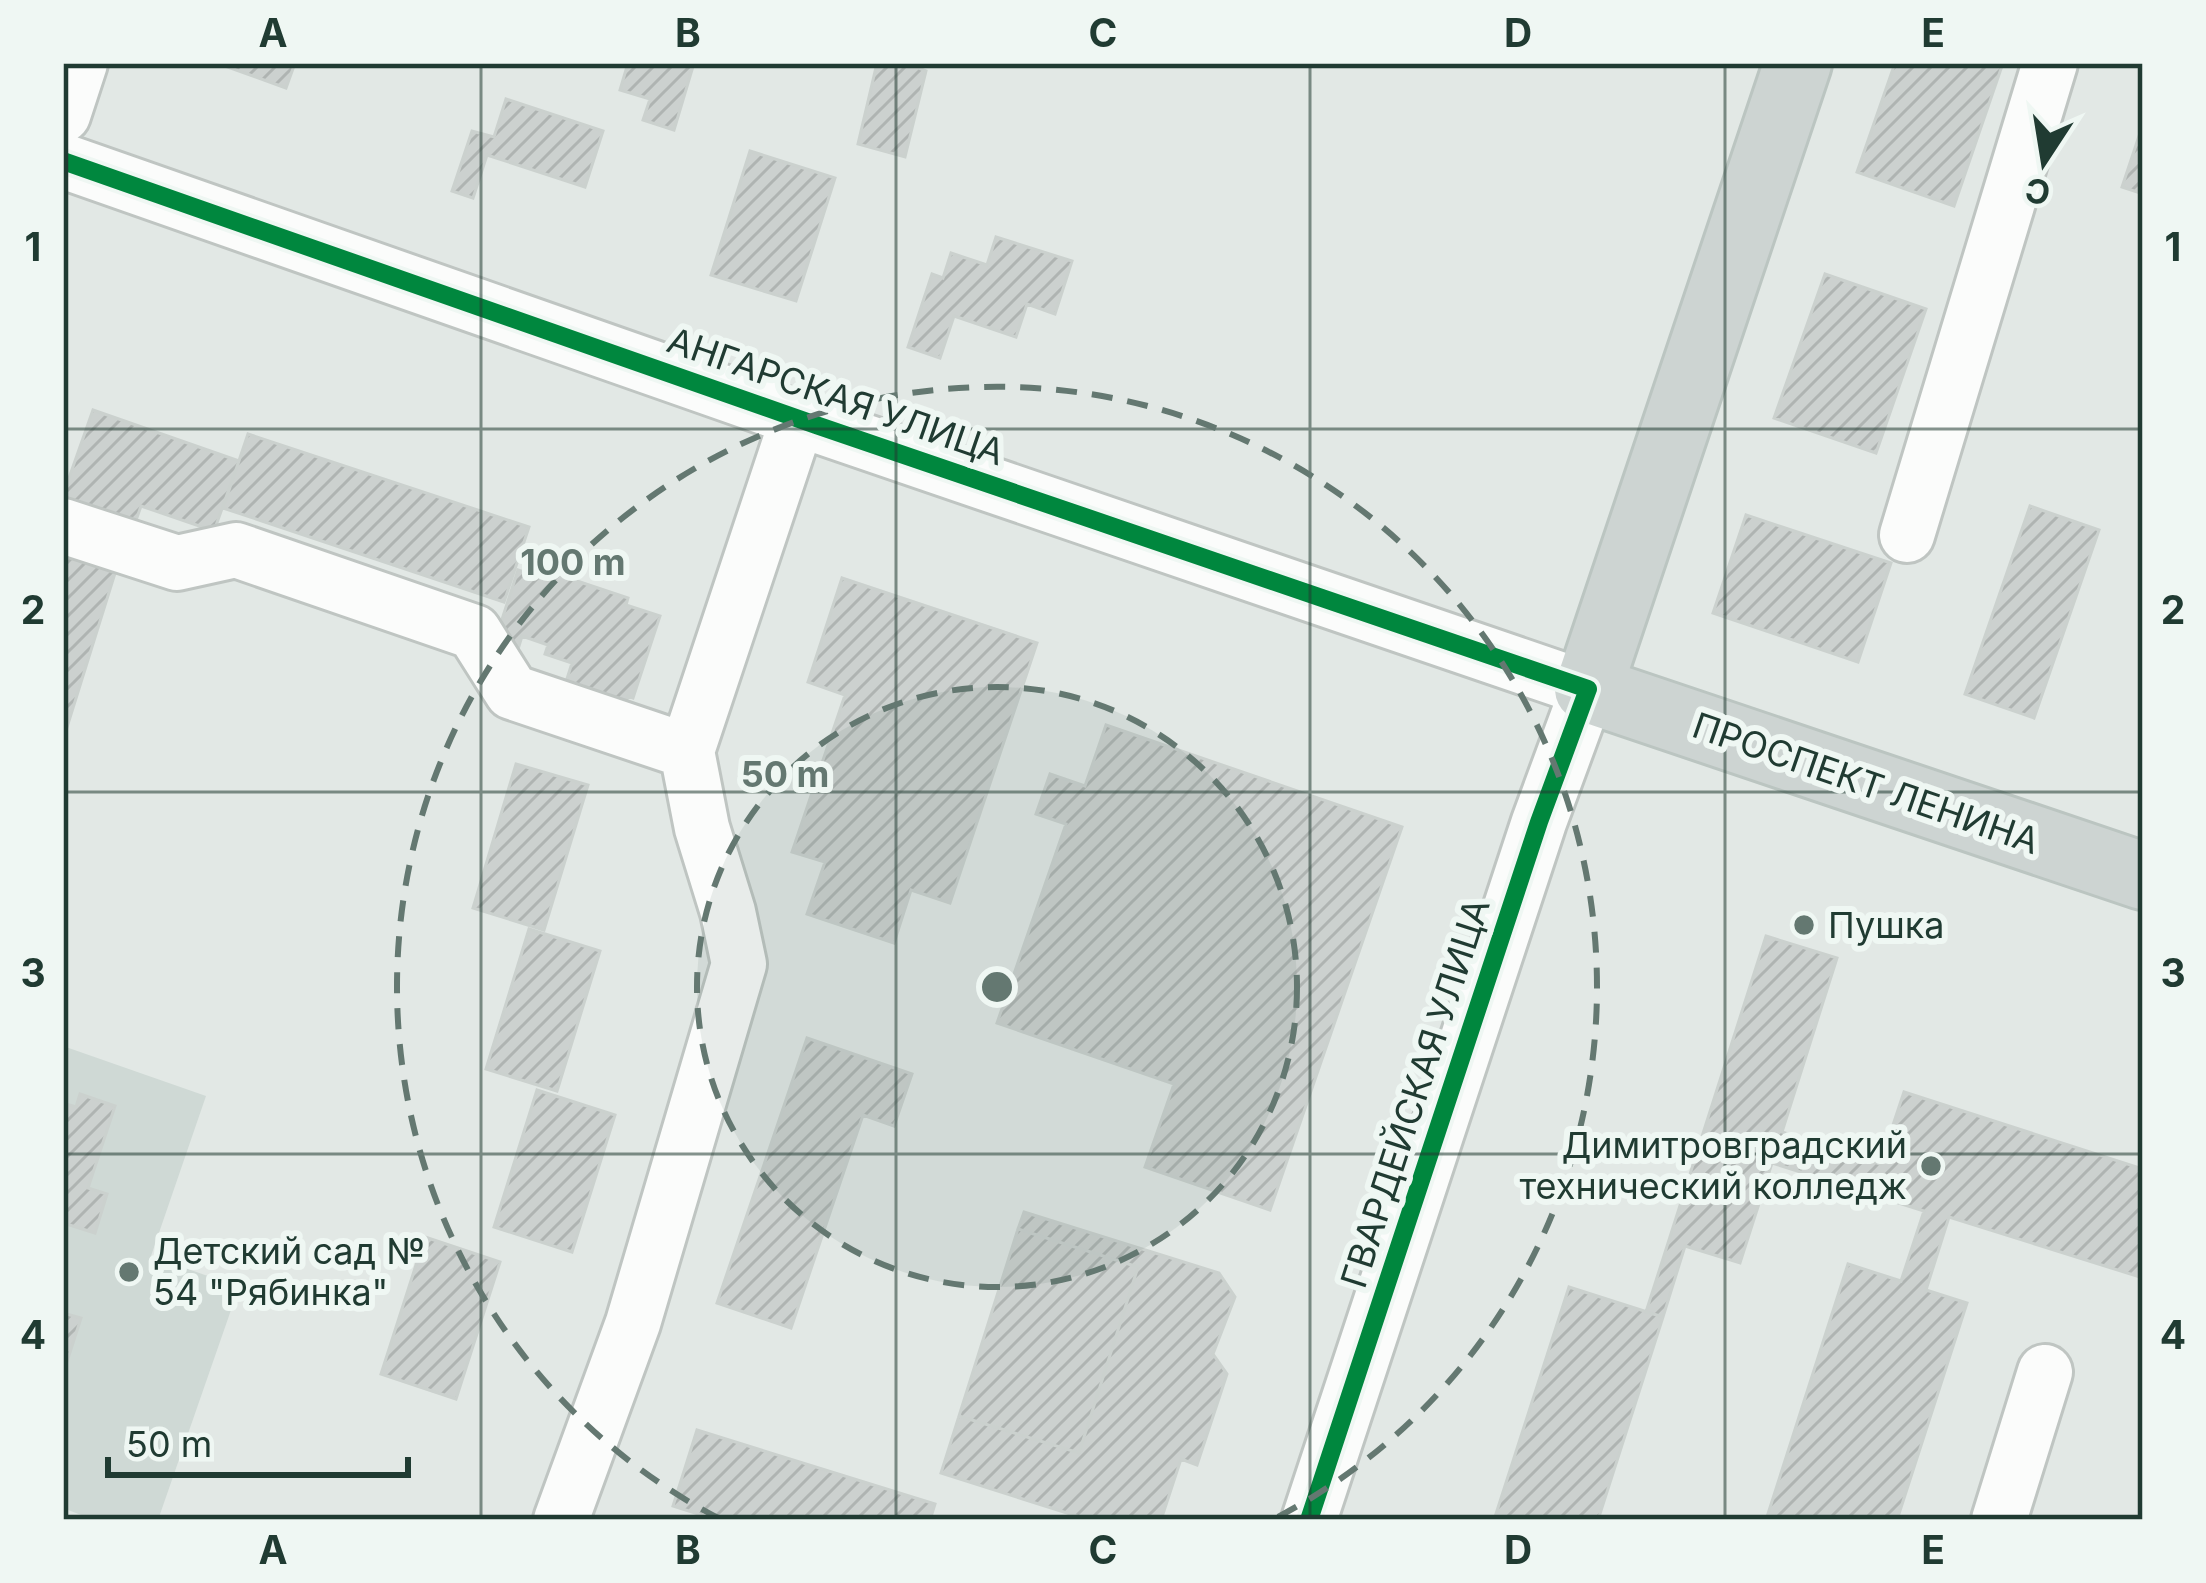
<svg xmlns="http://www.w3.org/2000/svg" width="2206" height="1583" font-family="Inter,sans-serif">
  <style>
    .built { fill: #cfd9d5 }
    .building { fill: url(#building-hatch); stroke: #cbd1ce; stroke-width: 3 }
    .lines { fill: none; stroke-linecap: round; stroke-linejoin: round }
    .minor-casing { stroke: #bfc5c2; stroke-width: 60 }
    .major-casing { stroke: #bbc5c1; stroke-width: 72 }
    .minor { stroke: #fbfcfb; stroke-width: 54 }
    .major { stroke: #cdd4d2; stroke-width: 66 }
    .cycleway-casing { stroke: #eff7f3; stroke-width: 26 }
    .cycleway { stroke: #00873e; stroke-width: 18 }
    .grid { fill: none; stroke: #203b32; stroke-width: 3; stroke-opacity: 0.55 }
    .ring { fill: none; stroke: #647871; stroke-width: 6; stroke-dasharray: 21 15 }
    .poi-dot { fill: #647871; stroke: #eff7f3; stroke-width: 4.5 }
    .labels { text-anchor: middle; stroke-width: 12; stroke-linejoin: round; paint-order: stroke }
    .street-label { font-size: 36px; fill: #203b32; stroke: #eff7f3 }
    .poi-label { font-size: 36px; fill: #203b32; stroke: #eff7f3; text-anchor: start }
    .centre { fill: #647871; stroke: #eff7f3; stroke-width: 6 }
    .ring-label { font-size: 36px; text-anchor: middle; font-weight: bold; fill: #647871; stroke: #eff7f3; stroke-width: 12; stroke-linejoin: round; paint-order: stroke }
    .neatline { fill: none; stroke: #203b32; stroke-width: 4.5 }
    .grid-label { font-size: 39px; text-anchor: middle; font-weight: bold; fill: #203b32 }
  </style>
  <defs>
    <pattern id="building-hatch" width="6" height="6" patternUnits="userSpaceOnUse" patternTransform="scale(3)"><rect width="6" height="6" fill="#ccd1cf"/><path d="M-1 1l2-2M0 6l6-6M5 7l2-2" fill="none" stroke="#afb4b2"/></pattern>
  </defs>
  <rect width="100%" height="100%" fill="#e2e8e5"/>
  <!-- built -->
  <path class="built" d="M63,1046L206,1096L151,1256L239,1287L158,1520H94L63,1508Z"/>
  <!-- building -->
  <path class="building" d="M226,63H295L286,88L225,66Z
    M628,63H694L674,130L643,120L650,99L620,90Z
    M877,63H907L926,71L905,157L858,144Z
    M1895,63H2003L1954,206L1857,172Z
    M506,99L603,131L585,187L487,155L473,198L452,191L472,131L494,137Z
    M2143,124V194L2122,187Z
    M750,151L835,178L796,301L711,275Z
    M996,237L1072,261L1055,314L1027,304L1016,337L954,316L940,358L908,347L932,274L943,278L951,253L987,265Z
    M1825,274L1926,309L1876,453L1774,418Z
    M93,410L239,461L214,531L141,506L127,546L63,524V495Z
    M248,434L529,527L504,602L223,508Z
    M2030,506L2099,530L2034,718L1965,694Z
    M1746,515L1891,563L1858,662L1713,613Z
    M63,554L116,570L63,740Z
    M518,570L550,581L553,573L628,598L626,605L660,616L633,698L628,696L620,719L565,685L572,663L545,654L548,645L522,636L519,646L496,638Z
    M842,578L1037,643L950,903L911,890L894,943L807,914L825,862L792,852L845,695L808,682Z
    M1106,725L1402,827L1270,1210L1145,1167L1174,1084L997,1023L1066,824L1036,814L1050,774L1085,786Z
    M516,764L588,785L544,930L473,908Z
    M529,929L600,951L557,1091L486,1069Z
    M1766,936L1837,958L1782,1132L1880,1164L1904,1092L2143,1169V1278L1949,1217L1926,1290L1967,1303L1897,1520H1766L1848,1264L1901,1281L1924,1211L1772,1163L1740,1263L1685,1246L1663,1317L1646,1312Z
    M807,1038L912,1074L894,1126L863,1115L791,1328L717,1303Z
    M537,1090L615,1115L572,1252L494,1227Z
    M80,1094L115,1106L88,1188L107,1194L95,1233L63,1223V1103L76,1107Z
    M1024,1212L1219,1273L1235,1297L1213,1354L1227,1374L1197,1465L1181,1459L1161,1520H1089L941,1473L959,1416L1079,1453L1138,1267L1018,1229Z
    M1018,1229L1138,1267L1079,1453L959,1416Z
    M425,1237L500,1262L456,1399L381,1374Z
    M1569,1287L1663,1317L1598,1520H1494Z
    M63,1313L81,1318L63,1374Z
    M697,1430L935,1504L930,1520H717L673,1506Z"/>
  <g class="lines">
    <!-- minor casing -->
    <g class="minor-casing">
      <path id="minor" d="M63,115L80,63
        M63,161L816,425L1588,689L1539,822L1309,1520
        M63,526L177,563L236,550L474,632L512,692L687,751L798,418
        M1907,535L2050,63
        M561,1520L633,1323L739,964L728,912L702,828L687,751
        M1999,1520L2045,1372"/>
    </g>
    <!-- major casing -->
    <g class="major-casing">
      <path id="major" d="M1798,63L1588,689L2143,876"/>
    </g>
    <!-- minor -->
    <use href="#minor" class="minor"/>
    <!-- major -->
    <use href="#major" class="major"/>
    <!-- cycleway casing -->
    <g class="cycleway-casing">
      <path id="cycleway" d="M63,161L816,425L1588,689L1539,822L1309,1520"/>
    </g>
    <!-- cycleway -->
    <use href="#cycleway" class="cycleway"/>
  </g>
  <!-- grid -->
  <path class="grid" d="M481,63V1520M896,63V1520M1310,63V1520M1725,63V1520M63,429H2143M63,792H2143M63,1154H2143"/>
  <!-- distance rings -->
  <circle cx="997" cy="987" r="300" fill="#647871" fill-opacity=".12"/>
  <g class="ring">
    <circle cx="997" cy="987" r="300"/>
    <path d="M720 1519A600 600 0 1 1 1274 1519"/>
  </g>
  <!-- markers -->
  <g class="poi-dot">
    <circle cx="1804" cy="925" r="12"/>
    <circle cx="1931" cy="1166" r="12"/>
    <circle cx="129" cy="1272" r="12"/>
  </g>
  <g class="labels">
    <!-- street labels -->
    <g class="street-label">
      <text transform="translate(836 396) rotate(19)" y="13">АНГАРСКАЯ УЛИЦА</text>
      <text transform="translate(1866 783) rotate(19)" y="13">ПРОСПЕКТ ЛЕНИНА</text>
      <text transform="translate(1415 1093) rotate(-72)" y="13">ГВАРДЕЙСКАЯ УЛИЦА</text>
    </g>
    <!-- poi labels -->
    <g class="poi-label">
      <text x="1828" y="938">Пушка</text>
      <text x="1907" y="1158" text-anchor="end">Димитровградский<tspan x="1907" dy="41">технический колледж</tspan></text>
      <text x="153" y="1264">Детский сад №<tspan x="153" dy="41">54 "Рябинка"</tspan></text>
    </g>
  </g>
  <circle cx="997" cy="987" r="18" class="centre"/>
  <g class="ring-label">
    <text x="573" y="575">100 m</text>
    <text x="785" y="787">50 m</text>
  </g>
  <!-- border -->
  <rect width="2206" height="1583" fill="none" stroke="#eff7f3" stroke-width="132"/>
  <!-- north arrow -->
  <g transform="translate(2044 162) rotate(192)" stroke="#eff7f3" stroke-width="9" paint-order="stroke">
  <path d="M0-9L21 45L0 30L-21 45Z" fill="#203b32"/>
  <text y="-18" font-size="33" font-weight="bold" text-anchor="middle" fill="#203b32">С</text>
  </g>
  <!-- scale -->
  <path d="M108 1457v18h300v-18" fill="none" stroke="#203b32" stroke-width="6"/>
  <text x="126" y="1457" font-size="36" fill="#203b32" stroke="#eff7f3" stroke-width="9" paint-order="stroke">50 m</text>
  <rect x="66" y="66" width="2074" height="1451" class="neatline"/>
  <g class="grid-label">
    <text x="273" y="47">A</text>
    <text x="688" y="47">B</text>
    <text x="1103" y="47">C</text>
    <text x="1518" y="47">D</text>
    <text x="1933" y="47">E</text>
    <text x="33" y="261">1</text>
    <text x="2173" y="261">1</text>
    <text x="33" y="624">2</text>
    <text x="2173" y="624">2</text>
    <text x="33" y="987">3</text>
    <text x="2173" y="987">3</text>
    <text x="33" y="1349">4</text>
    <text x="2173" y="1349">4</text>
    <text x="273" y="1564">A</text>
    <text x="688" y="1564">B</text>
    <text x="1103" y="1564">C</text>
    <text x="1518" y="1564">D</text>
    <text x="1933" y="1564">E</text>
  </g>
</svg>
